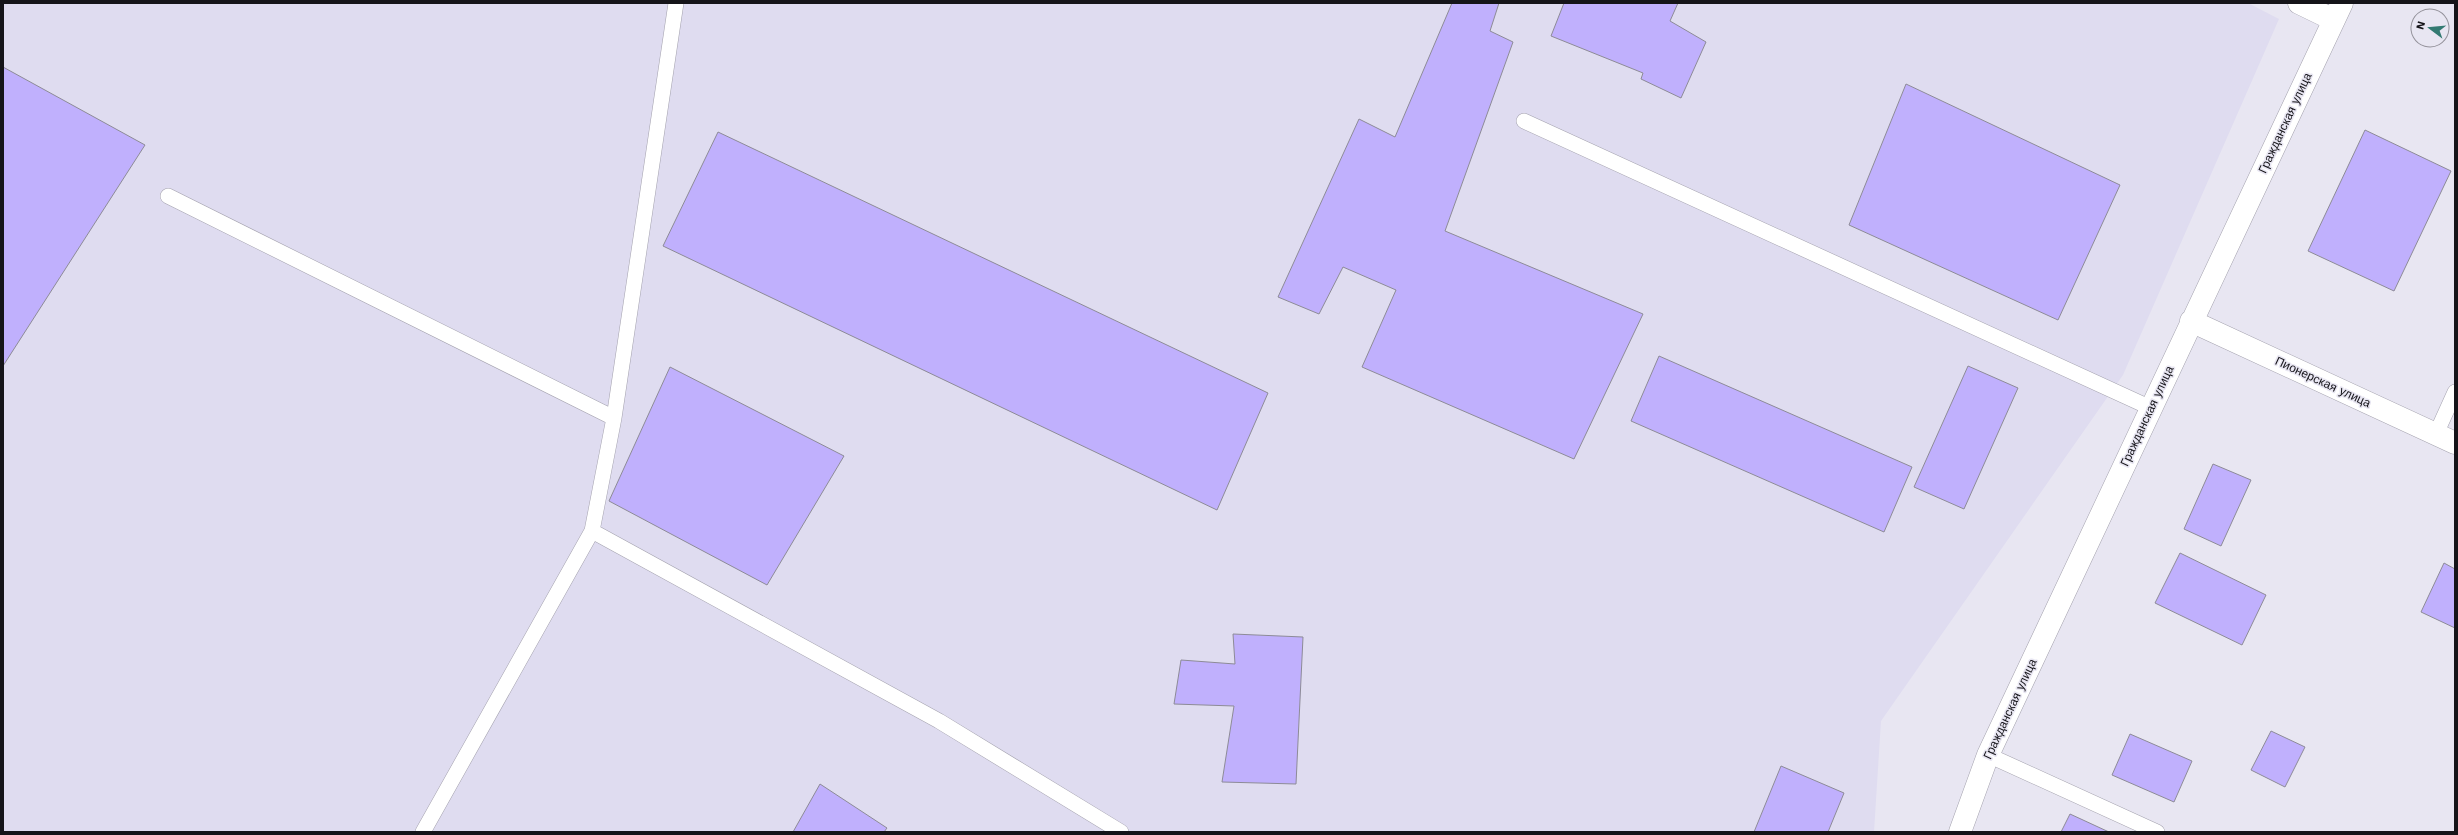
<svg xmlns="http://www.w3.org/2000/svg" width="2458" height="835" font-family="'Work Sans',sans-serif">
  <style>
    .built { fill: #dfdcf0 }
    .building { fill: #c0b0fd; stroke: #8d8b97 }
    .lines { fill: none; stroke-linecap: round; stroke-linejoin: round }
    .service-casing { stroke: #a4a2ae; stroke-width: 16 }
    .tertiary-casing { stroke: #a4a2ae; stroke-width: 23 }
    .service { stroke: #fff; stroke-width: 15 }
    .tertiary { stroke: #fff; stroke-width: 22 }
    .labels { text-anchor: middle; stroke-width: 3; stroke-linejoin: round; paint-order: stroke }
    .street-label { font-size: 12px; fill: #151419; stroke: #e8e6f2 }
  </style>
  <rect width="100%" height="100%" fill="#e8e6f2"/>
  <!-- built -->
  <path class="built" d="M3,3H2248L2279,19L2123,375L1881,721L1874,832H3Z"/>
  <!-- building -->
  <path class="building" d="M1452,3H1499L1490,31L1513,42L1445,231L1643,314L1574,459L1362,367L1396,290L1343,267L1319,314L1278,297L1359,119L1395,137Z
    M1564,3H1678L1670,21L1706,42L1681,98L1641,79L1643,73L1551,36Z
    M3,67L145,145L3,366Z
    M1906,84L2120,185L2058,320L1849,225Z
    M2365,130L2451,171L2394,291L2308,251Z
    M718,132L1268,393L1217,510L663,246Z
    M1659,356L1912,467L1884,532L1631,421Z
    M1968,366L2018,388L1964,509L1914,487Z
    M670,367L844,456L767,585L609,501Z
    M2213,464L2251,480L2221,546L2184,529Z
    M2180,553L2266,595L2242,645L2155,603Z
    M2444,563L2455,569V628L2421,612Z
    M1233,634L1303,637L1296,784L1222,782L1234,706L1174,704L1181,660L1235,664Z
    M2271,731L2305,747L2285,787L2251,770Z
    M2130,734L2192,761L2174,802L2112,775Z
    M1781,766L1844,793L1828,832H1754Z
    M820,784L887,828L884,832H793Z
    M2070,814L2109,832H2061Z"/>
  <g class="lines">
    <!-- service casing -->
    <g class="service-casing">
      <path id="service" d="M1524,121L2151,408
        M168,196L614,418
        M2436,434L2455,392
        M592,531L614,418L676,3
        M1988,755L2157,832
        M423,832L592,531L939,721L1121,832"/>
    </g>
    <!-- tertiary casing -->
    <g class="tertiary-casing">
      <path id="tertiary" d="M2299,3L2334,20
        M2191,321L2455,443
        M1960,832L1988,755L2342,3"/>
    </g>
    <!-- service -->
    <use href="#service" class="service"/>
    <!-- tertiary -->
    <use href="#tertiary" class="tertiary"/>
  </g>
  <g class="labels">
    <!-- street labels -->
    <g class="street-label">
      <text transform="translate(2285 123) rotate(-65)" y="4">Гражданская улица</text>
      <text transform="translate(2323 382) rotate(25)" y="4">Пионерская улица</text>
      <text transform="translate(2147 416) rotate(-65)" y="4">Гражданская улица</text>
      <text transform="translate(2010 709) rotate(-65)" y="4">Гражданская улица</text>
    </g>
  </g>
  <!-- border -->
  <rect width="2458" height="835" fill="none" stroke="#151419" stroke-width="8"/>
  <!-- north arrow -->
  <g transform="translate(2430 28) rotate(286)"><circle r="19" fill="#e8e6f2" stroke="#94929b"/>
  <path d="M0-3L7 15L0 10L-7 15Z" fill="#337a72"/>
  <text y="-6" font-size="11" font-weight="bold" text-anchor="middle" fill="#151419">N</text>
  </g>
</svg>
